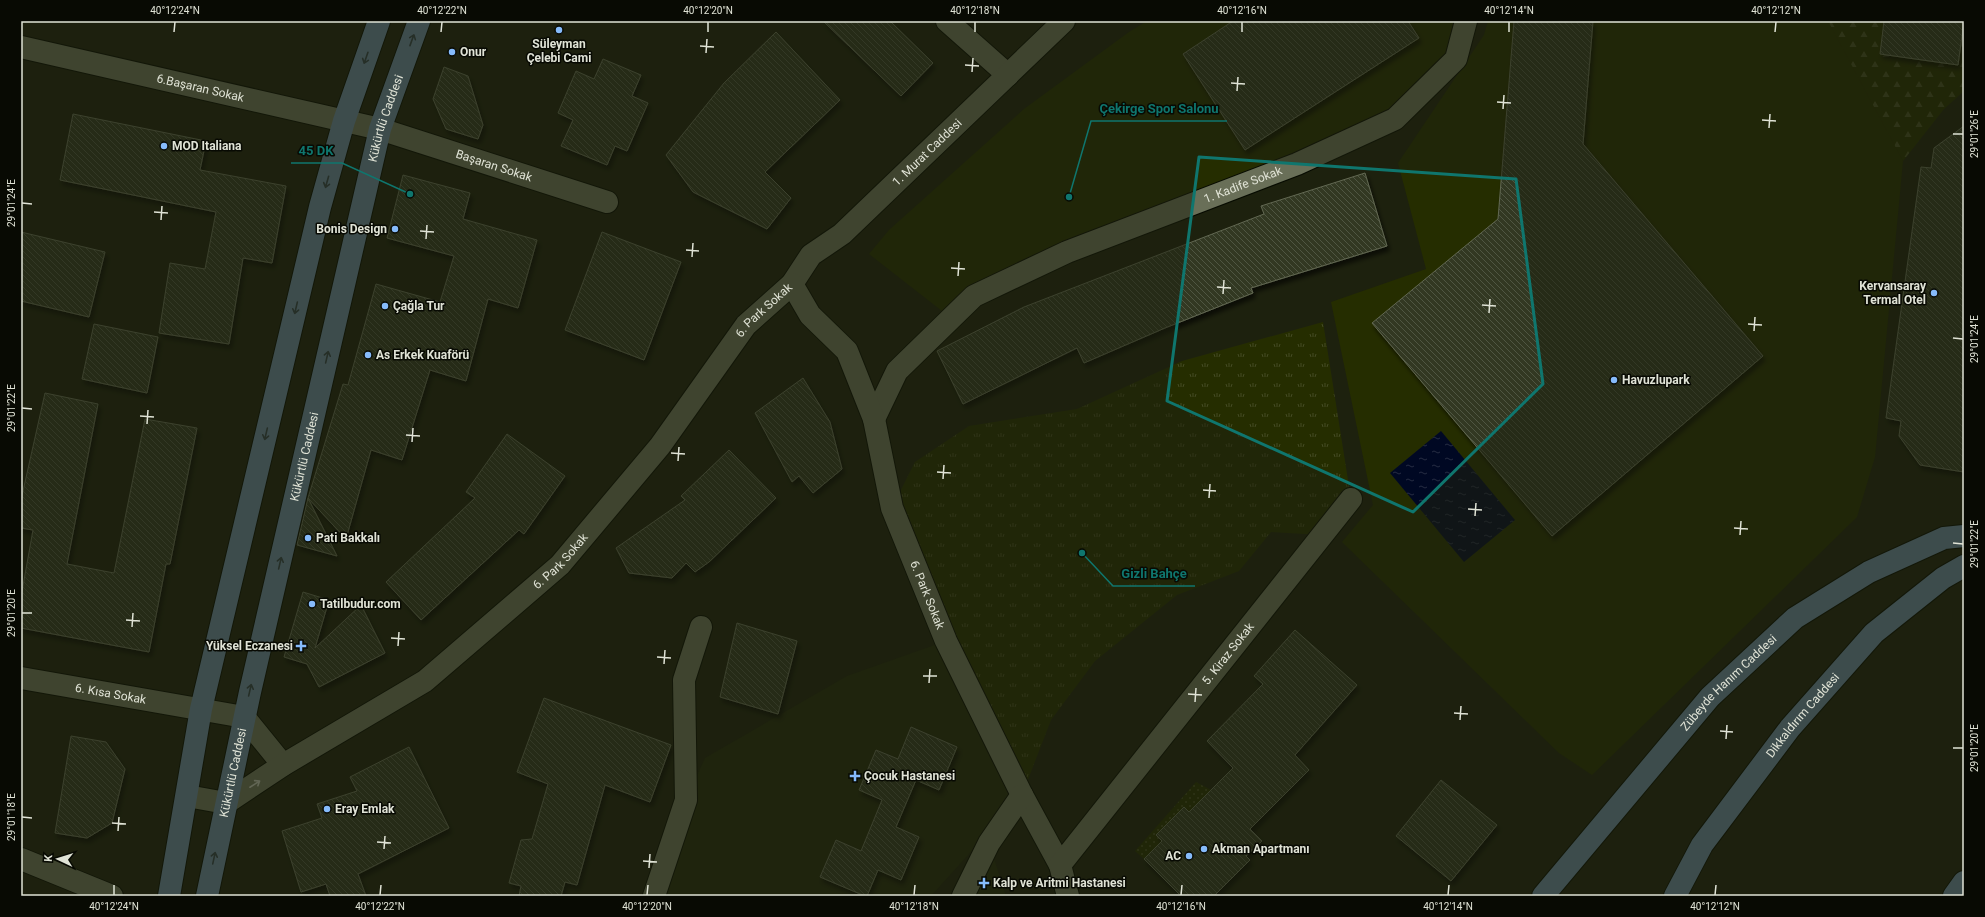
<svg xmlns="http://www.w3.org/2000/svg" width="1985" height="917" font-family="Roboto,sans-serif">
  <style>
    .built { fill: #22280d }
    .grass { fill: url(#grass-dots) }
    .forest { fill: url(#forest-firs) }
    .park { fill: url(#park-tufts) }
    .pitch { fill: #252d00 }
    .water { fill: url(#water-ripples) }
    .building { fill: url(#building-back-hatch); stroke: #626852; filter: url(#shadow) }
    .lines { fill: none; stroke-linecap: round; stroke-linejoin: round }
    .minor-casing { stroke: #070b00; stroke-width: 24 }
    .major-casing { stroke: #070b00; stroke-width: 24 }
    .minor { stroke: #696f58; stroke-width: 22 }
    .major { stroke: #648198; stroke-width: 22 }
    .oneway { stroke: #314046 }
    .oneway2 { stroke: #b6baaa }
    .marked { fill: none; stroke: #0f766e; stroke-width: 3; stroke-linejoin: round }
    .ticks { fill: none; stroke: #e0e3d6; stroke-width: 1.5 }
    .poi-dot { fill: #86bbfb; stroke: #080a03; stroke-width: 1.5 }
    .labels { text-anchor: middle; stroke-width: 3; stroke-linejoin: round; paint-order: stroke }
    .poi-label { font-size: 12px; font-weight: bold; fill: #e0e3d6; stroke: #080a03; text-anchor: start }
    .street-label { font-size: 12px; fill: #e0e3d6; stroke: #080a03 }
    .leader { fill: none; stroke: #0f766e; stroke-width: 1.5 }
    .callout-dot { fill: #0f766e; stroke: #080a03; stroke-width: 1.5 }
    .callout-label { font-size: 13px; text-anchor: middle; font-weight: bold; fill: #0f766e; stroke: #080a03; stroke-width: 3; stroke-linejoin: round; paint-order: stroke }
    .neatline { fill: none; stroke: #e0e3d6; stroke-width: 1.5 }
    .ticks-label { font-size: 10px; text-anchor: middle; fill: #e0e3d6 }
  </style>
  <defs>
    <pattern id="grass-dots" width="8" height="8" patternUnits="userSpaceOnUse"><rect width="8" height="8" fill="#252d00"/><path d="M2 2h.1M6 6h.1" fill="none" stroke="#444b24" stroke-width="1.8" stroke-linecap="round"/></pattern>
    <pattern id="forest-firs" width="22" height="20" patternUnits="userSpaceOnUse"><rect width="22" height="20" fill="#252d00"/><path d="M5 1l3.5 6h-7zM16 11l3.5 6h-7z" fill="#444b24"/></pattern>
    <pattern id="park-tufts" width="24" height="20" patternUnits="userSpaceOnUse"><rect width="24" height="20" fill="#252d00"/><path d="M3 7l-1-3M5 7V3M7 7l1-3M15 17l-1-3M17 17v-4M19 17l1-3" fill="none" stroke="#444b24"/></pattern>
    <pattern id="water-ripples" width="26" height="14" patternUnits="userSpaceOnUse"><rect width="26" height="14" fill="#000823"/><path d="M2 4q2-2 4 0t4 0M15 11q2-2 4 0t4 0" fill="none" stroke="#252c42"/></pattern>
    <pattern id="building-back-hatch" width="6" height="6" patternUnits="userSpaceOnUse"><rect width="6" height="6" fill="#333924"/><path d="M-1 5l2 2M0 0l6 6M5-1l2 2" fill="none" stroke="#505643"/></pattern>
    <filter id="shadow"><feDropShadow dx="2.5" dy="4.5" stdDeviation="2" flood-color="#0009"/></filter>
  </defs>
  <rect width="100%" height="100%" fill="#1d210e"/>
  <!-- built -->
  <path class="built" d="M946,641L1022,795L931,896H654L686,800L705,758L847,676Z
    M989,843L1006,896H957Z"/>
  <!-- grass -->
  <path class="grass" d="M1196,782L1211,790L1189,812L1184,807L1156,835L1162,841L1144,859L1135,851Z"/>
  <!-- forest -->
  <path class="forest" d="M1824,21H1964V91L1944,109L1903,161Z"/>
  <!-- park -->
  <path class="park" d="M1323,322L1351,499L1322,535L1271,532L1239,571L1177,595L1095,661L1051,720L1022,795L892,508L915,462L969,426L1077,409L1182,361Z"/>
  <!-- pitch -->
  <path class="pitch" d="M1147,21H1466L1456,59L1395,119L1067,252L951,318L869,254L889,230L1024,109L1129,32Z
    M1488,21H1828L1903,161L1875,457L1857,517L1592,775L1559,753L1342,542L1373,505L1331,302L1426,269L1398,163L1484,35Z"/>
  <!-- water -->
  <path class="water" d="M1441,431L1515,520L1464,562L1390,473Z"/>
  <!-- building -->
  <path class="building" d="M823,21H890L933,63L901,96Z
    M1233,21H1408L1419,38L1245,150L1183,54Z
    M1514,21H1593L1583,144L1763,356L1552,536L1372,323L1498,219Z
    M1884,21H1964L1958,65L1880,54Z
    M776,32L840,100L765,172L791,198L767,229L693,192L666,155L724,83Z
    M603,59L641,75L632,96L648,103L627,151L615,146L607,165L561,146L573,120L558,113L576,71L594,79Z
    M444,67L468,76L483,125L478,139L446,129L433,99Z
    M73,114L206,141L200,170L286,186L272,263L243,258L229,344L159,333L170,263L205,269L216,212L60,180Z
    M1964,126V472L1920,465L1899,436L1901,421L1886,418L1921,167L1931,168L1934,148Z
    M1365,173L1387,246L1251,288L1253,293L1165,328L1084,363L1077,348L963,404L937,351L1024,307L1264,214L1261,206Z
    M403,175L470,193L463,219L537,240L518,308L488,299L466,381L430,370L402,460L371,450L346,539L308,498L343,384L348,385L376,284L440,302L454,256L387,238Z
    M21,232L105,252L89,317L21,301Z
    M602,232L681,262L644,360L565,330Z
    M94,324L158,337L147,393L82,379Z
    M803,378L830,422L842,469L813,493L799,476L792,482L755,413Z
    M45,393L98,404L67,564L114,573L145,419L197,428L170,564H166L149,652L21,628V597L33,530L21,528V500Z
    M507,434L565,476L524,534L519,530L421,620L386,582L475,498L466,492Z
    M729,450L776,498L709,562L695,572L686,563L672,578L629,573L616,548L685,500L681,496Z
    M308,498L337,556L297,545Z
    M303,592L329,600L315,648L361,605L385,653L319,687L307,664L284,657Z
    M737,623L797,641L778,714L720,697Z
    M1295,630L1357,685L1295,755L1309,770L1250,829L1262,841L1246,856L1250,860L1214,896H1181L1144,859L1162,841L1156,835L1184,807L1189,812L1233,768L1207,741L1263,684L1254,676Z
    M544,698L671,745L650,802L605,785L577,885L565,882L561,896H519L521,886L509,883L521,840L532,839L548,784L517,772Z
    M911,727L957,747L939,790L916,780L896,827L919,837L901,880L878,870L867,896H865L820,877L836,840L861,851L882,800L859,790L876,750L898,759Z
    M71,736L106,742L125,769L112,823L87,838L55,833Z
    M409,747L449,828L358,874L366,896H330L326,884L301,892L282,831L322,818L317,804L357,791L350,777Z
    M1441,780L1497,825L1451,881L1396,836Z"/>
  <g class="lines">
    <!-- minor casing -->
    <g class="minor-casing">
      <g id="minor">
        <path d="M947,21L1008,75"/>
        <path id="s1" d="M21,47L380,129L607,202"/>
        <path id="s2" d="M792,284L811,255L842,234L1064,21"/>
        <path id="s3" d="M874,419L897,371L974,296L1067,252L1297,164L1395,119L1456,59L1466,21"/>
        <path id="s4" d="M21,678L244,717L283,765"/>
        <path id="s5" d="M187,796L226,803L283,765L425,681L560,565L660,446L746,325L792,284L810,315L847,351L874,419L892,508L946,641L1022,795L1060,865L1068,896"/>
        <path d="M21,859L112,896"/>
        <path id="s6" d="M1060,865L1351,499"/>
        <path d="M654,896L686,800L684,680L701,627"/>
        <path d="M963,896L989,843L1022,795"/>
      </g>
    </g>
    <!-- major casing -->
    <g class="major-casing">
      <g id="major">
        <path d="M169,896L201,709L320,207L344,121L379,21"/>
        <path id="s7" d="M207,896L250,692L380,129L419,21"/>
        <path id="s8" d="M1543,896L1710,697L1795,618L1869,572L1944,538L1964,536"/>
        <path id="s9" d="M1675,896L1702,845L1790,728L1874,633L1943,578L1964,566"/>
        <path d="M1954,896L1964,882"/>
      </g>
    </g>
    <!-- minor -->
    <use href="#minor" class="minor"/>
    <!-- major -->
    <use href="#major" class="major"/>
  </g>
  <!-- one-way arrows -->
  <defs><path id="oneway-shaft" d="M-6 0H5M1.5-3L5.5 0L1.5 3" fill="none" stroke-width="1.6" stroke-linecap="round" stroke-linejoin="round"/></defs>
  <g class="oneway">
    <use href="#oneway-shaft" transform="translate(412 40) rotate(-70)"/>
    <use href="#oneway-shaft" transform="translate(366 58) rotate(109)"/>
    <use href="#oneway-shaft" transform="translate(327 182) rotate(106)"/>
    <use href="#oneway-shaft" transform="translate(296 308) rotate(103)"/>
    <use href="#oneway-shaft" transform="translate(327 357) rotate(-77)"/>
    <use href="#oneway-shaft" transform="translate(266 434) rotate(103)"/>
    <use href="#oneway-shaft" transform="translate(280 563) rotate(-77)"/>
    <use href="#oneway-shaft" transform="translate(250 690) rotate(-77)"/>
    <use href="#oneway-shaft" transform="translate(214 858) rotate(-78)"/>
  </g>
  <use class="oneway2" href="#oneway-shaft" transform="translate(255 784) rotate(-33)"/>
  <!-- marked area -->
  <path d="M0 0H1985V917H0ZM1199,157L1516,179L1543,384L1413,512L1167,401Z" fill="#1d210e" fill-opacity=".55" fill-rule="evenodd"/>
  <path class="marked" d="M1199,157L1516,179L1543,384L1413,512L1167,401Z"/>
  <!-- ticks -->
  <path class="ticks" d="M174,32L175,22M441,32L442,22M708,32V22M975,32V22M1242,32V22M1509,32V22M1775,32L1776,22M700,46L714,47M706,53L707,39M965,65L979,66M972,72L973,58M1231,83L1245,84M1237,91L1238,77M1497,102L1511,103M1503,109L1504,95M1762,120L1776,121M1769,128L1770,114M1953,134H1963M22,203L32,204M154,212L168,213M161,220L162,206M420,231L434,232M426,239L427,225M686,250L699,251M692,257L693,243M951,268L965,269M958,276L959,262M1217,287L1231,288M1223,294L1224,280M1482,305L1496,306M1489,313L1490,299M1748,324L1762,325M1754,331L1755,317M1953,338L1963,339M22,408L32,409M140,416L154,417M147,424L148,410M406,435L420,436M412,442L413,428M671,453L685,454M678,461L679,447M937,472L951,473M943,479L944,465M1203,490L1216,491M1209,498L1210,484M1468,509L1482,510M1475,516L1476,503M1734,528L1748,529M1740,535L1741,521M1953,543L1963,544M22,613H32M126,620L140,621M132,627L133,613M391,638L405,639M398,646L399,632M657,657L671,658M664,664L665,650M923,676H937M929,683L930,669M1188,694L1202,695M1195,702L1196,688M1454,713L1468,714M1460,720L1461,706M1720,731L1733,732M1726,739L1727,725M1953,748H1963M22,817L32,818M112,823L126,824M118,831L119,817M377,842L391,843M384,849L385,836M643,861L657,862M649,868L650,854M114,895V885M380,895L381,885M647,895L648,885M914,895L915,885M1181,895L1182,885M1448,895L1449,885M1715,895L1716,885"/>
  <!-- markers -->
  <g class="poi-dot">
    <circle cx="559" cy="30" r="4"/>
    <circle cx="452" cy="52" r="4"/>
    <circle cx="164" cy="146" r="4"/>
    <circle cx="395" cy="229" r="4"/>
    <circle cx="1934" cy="293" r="4"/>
    <circle cx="385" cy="306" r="4"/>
    <circle cx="368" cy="355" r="4"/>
    <circle cx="1614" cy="380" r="4"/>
    <circle cx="308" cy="538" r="4"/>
    <circle cx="312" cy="604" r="4"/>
    <path d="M299 640h4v4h4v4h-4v4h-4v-4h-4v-4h4z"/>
    <path d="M853 770h4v4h4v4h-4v4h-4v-4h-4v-4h4z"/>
    <circle cx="327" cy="809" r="4"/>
    <circle cx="1204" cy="849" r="4"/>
    <circle cx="1189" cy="856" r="4"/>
    <path d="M982 877h4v4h4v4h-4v4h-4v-4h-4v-4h4z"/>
  </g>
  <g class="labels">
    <!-- poi labels -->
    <g class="poi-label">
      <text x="559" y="48" text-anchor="middle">Süleyman<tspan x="559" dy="14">Çelebi Cami</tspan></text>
      <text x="460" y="56">Onur</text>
      <text x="172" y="150">MOD Italiana</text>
      <text x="387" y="233" text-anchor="end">Bonis Design</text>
      <text x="1926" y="290" text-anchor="end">Kervansaray<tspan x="1926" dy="14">Termal Otel</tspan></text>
      <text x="393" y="310">Çağla Tur</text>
      <text x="376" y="359">As Erkek Kuaförü</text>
      <text x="1622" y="384">Havuzlupark</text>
      <text x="316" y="542">Pati Bakkalı</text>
      <text x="320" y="608">Tatilbudur.com</text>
      <text x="293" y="650" text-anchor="end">Yüksel Eczanesi</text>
      <text x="864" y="780">Çocuk Hastanesi</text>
      <text x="335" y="813">Eray Emlak</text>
      <text x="1212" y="853">Akman Apartmanı</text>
      <text x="1181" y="860" text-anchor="end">AC</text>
      <text x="993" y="887">Kalp ve Aritmi Hastanesi</text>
    </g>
    <!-- street labels -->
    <g class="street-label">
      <text dy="4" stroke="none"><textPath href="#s1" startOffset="184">6.Başaran Sokak</textPath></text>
      <text dy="4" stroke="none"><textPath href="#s7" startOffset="798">Kükürtlü Caddesi</textPath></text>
      <text dy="4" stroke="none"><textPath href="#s2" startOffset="190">1. Murat Caddesi</textPath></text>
      <text dy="4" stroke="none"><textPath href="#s1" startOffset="488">Başaran Sokak</textPath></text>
      <text dy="4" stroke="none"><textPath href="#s3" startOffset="452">1. Kadife Sokak</textPath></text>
      <text dy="4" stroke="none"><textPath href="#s5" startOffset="778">6. Park Sokak</textPath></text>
      <text dy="4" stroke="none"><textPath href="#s7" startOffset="450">Kükürtlü Caddesi</textPath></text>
      <text dy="4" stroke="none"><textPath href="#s5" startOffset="454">6. Park Sokak</textPath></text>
      <text dy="4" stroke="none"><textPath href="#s5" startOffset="1162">6. Park Sokak</textPath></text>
      <text dy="4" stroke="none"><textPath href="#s6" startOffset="270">5. Kiraz Sokak</textPath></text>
      <text dy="4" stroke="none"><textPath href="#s8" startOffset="283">Zübeyde Hanım Caddesi</textPath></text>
      <text dy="4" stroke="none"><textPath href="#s4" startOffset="91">6. Kısa Sokak</textPath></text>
      <text dy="4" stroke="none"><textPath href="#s9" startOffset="222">Dikkaldırım Caddesi</textPath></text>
      <text dy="4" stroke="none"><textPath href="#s7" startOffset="126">Kükürtlü Caddesi</textPath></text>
    </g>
  </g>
  <!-- callouts -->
  <path class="leader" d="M1069 197L1091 121H1227M410 194L342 163H291M1082 553L1113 586H1195"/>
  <g class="callout-dot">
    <circle cx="1069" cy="197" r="4"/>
    <circle cx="410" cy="194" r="4"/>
    <circle cx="1082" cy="553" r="4"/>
  </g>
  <g class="callout-label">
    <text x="1159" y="113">Çekirge Spor Salonu</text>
    <text x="316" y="155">45 DK</text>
    <text x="1154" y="578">Gizli Bahçe</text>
  </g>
  <!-- border -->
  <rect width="1985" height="917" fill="none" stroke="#080a03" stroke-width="44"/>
  <!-- north arrow -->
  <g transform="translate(58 859) rotate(274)" stroke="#080a03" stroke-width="3" paint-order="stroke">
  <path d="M0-3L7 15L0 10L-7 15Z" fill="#e0e3d6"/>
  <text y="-6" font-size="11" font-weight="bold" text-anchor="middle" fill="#e0e3d6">K</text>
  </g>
  <rect x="22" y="22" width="1941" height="873" class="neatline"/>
  <g class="ticks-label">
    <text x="175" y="14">40°12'24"N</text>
    <text x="442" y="14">40°12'22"N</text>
    <text x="708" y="14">40°12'20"N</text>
    <text x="975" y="14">40°12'18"N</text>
    <text x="1242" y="14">40°12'16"N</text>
    <text x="1509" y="14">40°12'14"N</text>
    <text x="1776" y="14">40°12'12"N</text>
    <text transform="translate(1974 134) rotate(-90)" y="4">29°01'26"E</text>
    <text transform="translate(11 203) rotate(-90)" y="4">29°01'24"E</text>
    <text transform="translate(1974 339) rotate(-90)" y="4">29°01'24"E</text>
    <text transform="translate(11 408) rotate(-90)" y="4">29°01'22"E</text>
    <text transform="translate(1974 544) rotate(-90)" y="4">29°01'22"E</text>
    <text transform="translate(11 613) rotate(-90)" y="4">29°01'20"E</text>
    <text transform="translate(1974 748) rotate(-90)" y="4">29°01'20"E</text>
    <text transform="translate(11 817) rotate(-90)" y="4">29°01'18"E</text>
    <text x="114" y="910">40°12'24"N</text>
    <text x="380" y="910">40°12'22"N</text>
    <text x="647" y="910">40°12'20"N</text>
    <text x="914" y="910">40°12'18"N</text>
    <text x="1181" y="910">40°12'16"N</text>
    <text x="1448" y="910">40°12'14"N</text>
    <text x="1715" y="910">40°12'12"N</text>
  </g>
</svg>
